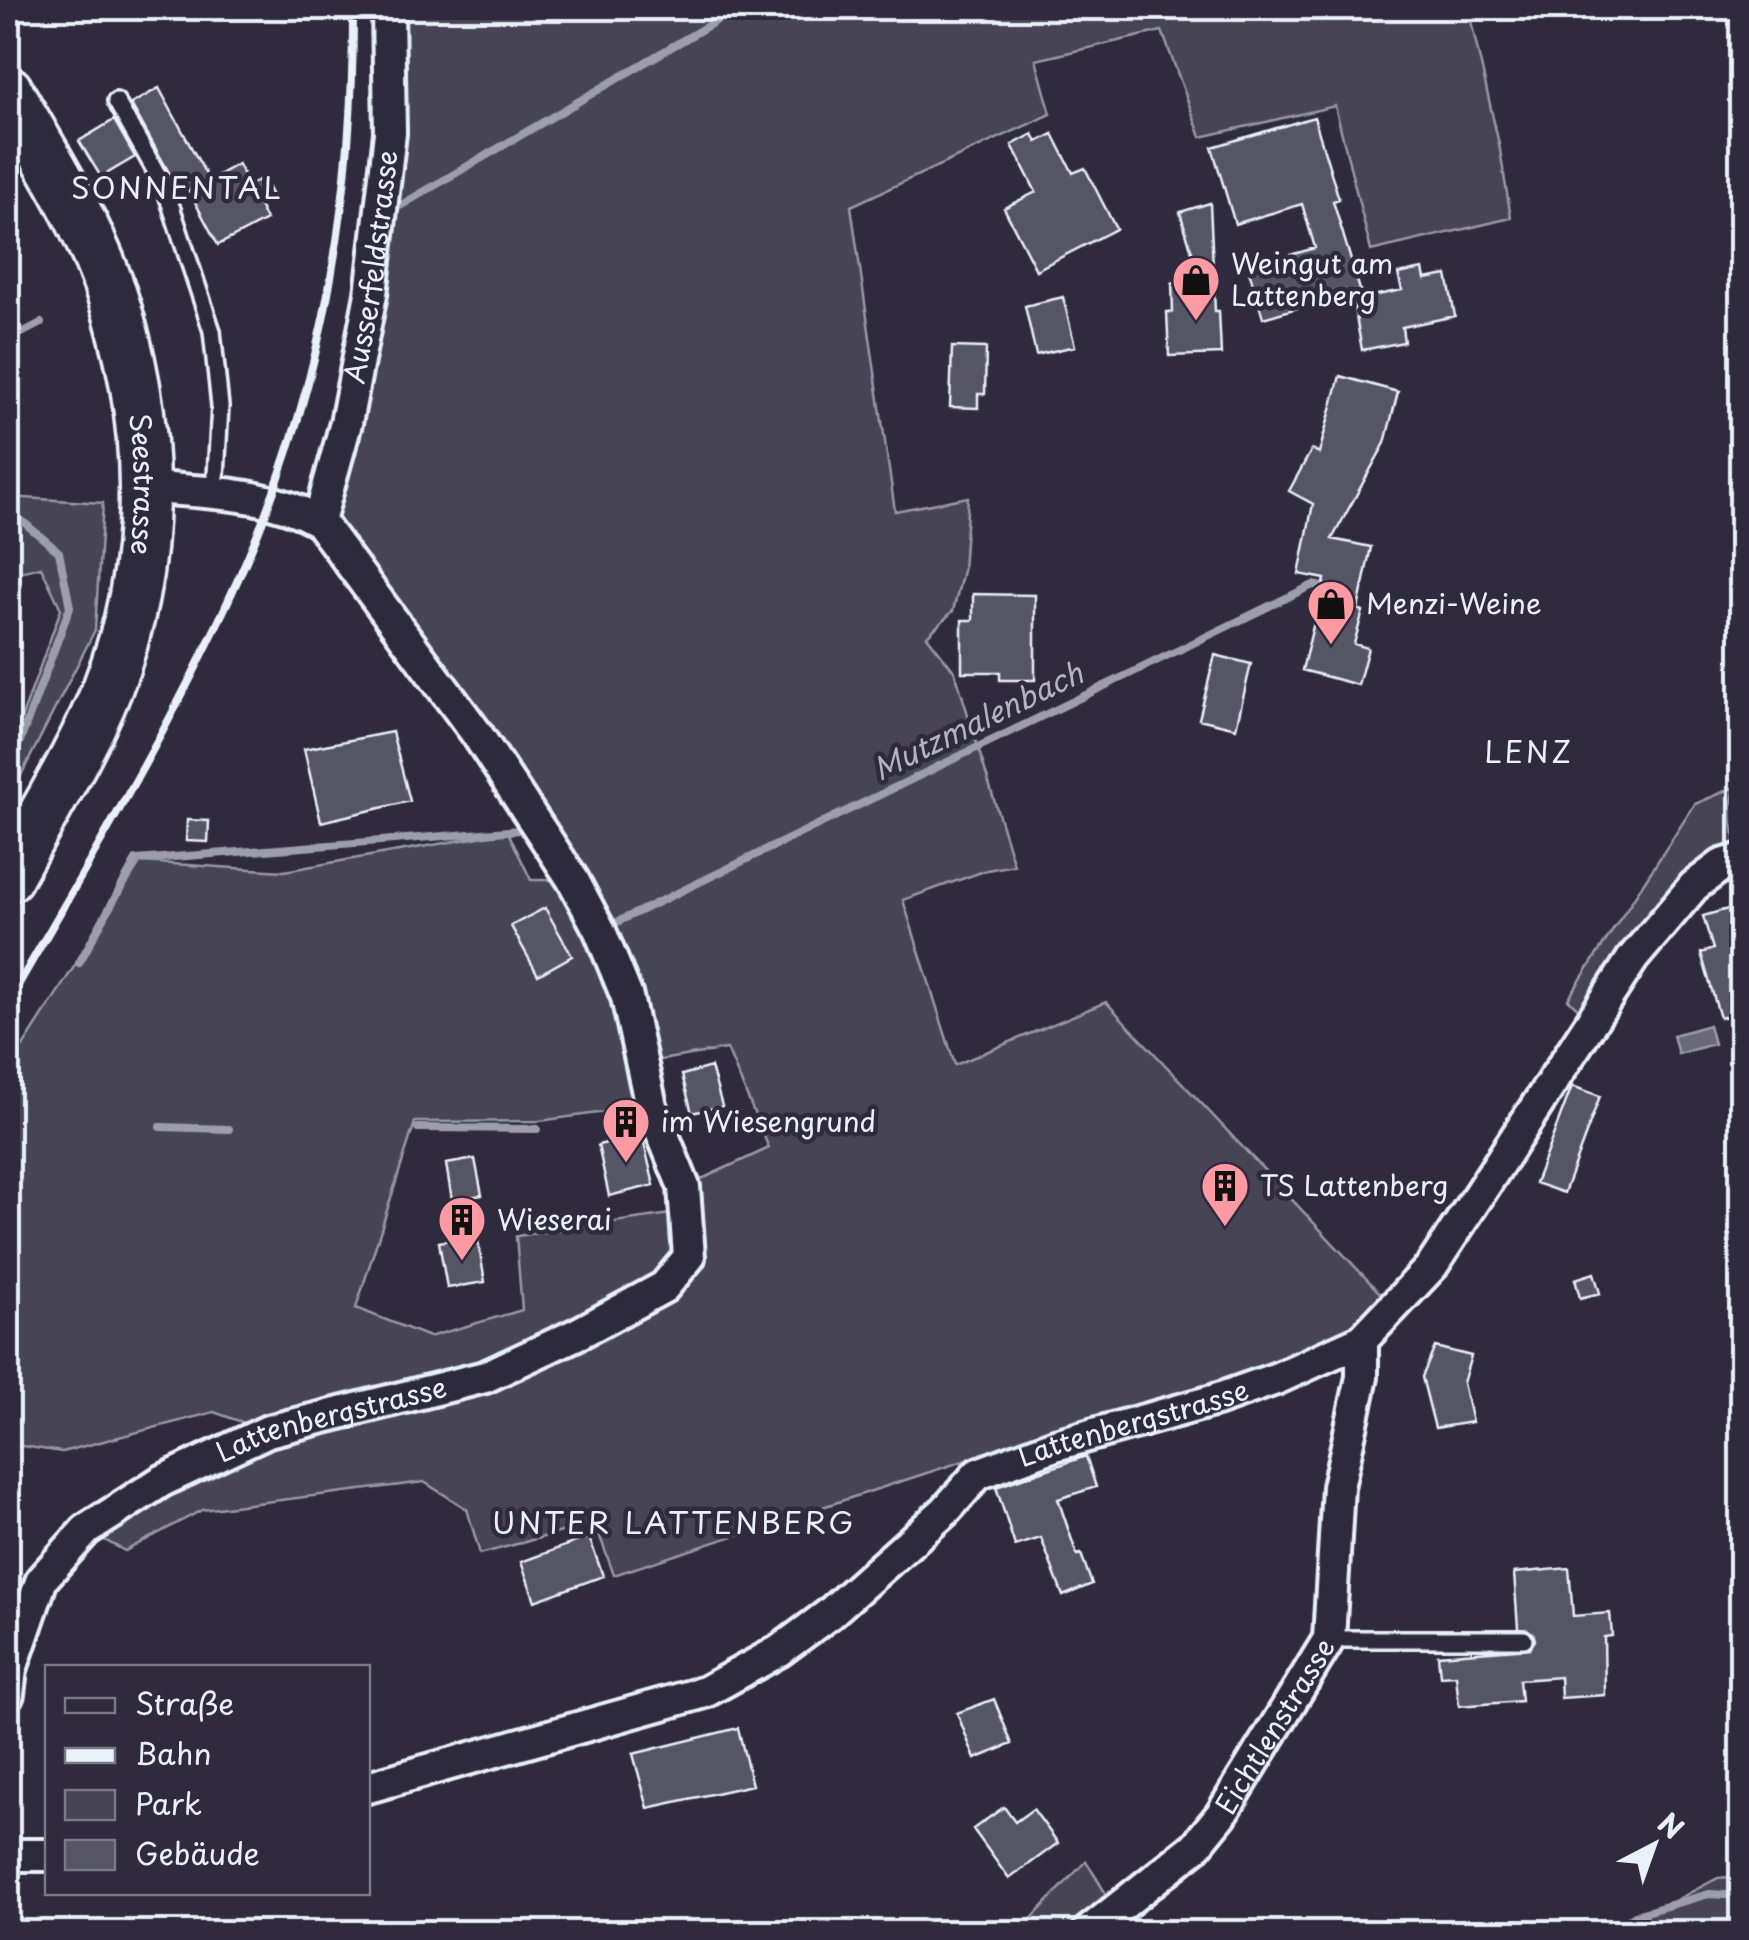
<svg xmlns="http://www.w3.org/2000/svg" width="1749" height="1940" font-family="'Playpen Sans',sans-serif">
  <style>
    .green { fill: #464455; stroke: #979aa6; stroke-width: 2.5; fill-rule: evenodd }
    .water { fill: #696978; stroke: #9c9fab; stroke-width: 2.5 }
    .lines { fill: none; stroke-linecap: round; stroke-linejoin: round }
    .stream { stroke: #9c9fab; stroke-width: 8 }
    .building { fill: #575565; stroke: #e8f1f8; stroke-width: 2.5 }
    .lane-casing { stroke: #e8f1f8; stroke-width: 22 }
    .street-casing { stroke: #e8f1f8; stroke-width: 38 }
    .primary-casing { stroke: #e8f1f8; stroke-width: 55 }
    .lane { stroke: #2f2a3d; stroke-width: 15 }
    .street { stroke: #2f2a3d; stroke-width: 30 }
    .primary { stroke: #2f2a3d; stroke-width: 48 }
    .rail { stroke: #e8f1f8; stroke-width: 8 }
    .labels { text-anchor: middle; stroke-width: 9; stroke-linejoin: round; paint-order: stroke }
    .poi-label { font-size: 28px; fill: #e8f1f8; stroke: #2f2a3d; text-anchor: start }
    .street-label { font-size: 28px; fill: #e8f1f8; stroke: #2f2a3d }
    .neighbourhood-label { font-size: 30px; letter-spacing: 2.5px; fill: #e8f1f8; stroke: #2f2a3d }
    .water-label { font-size: 30px; font-style: italic; fill: #afb4be; stroke: #2f2a3d }
  </style>
  <rect width="100%" height="100%" fill="#2f2a3d"/>
  <filter id="ink" filterUnits="userSpaceOnUse"><feTurbulence type="fractalNoise" baseFrequency=".01" numOctaves="2"/><feDisplacementMap in="SourceGraphic" scale="20" xChannelSelector="R" yChannelSelector="G"/><feConvolveMatrix kernelMatrix="1 2 1 2 8 2 1 2 1" color-interpolation-filters="sRGB"/></filter>
  <g filter="url(#ink)">
    <!-- green -->
    <path class="green" d="M388,8H1468L1499,144L1511,218L1371,251L1335,106L1201,137L1162,31L1036,60L1051,114L851,206L895,511L968,497L963,571L953,611L927,636L955,672L1014,865L987,870L903,900L955,1065L1106,1002L1394,1308L1247,1374L1074,1425L614,1575L595,1523L480,1554L467,1509L424,1482L202,1510L125,1551L86,1530L267,1431L214,1412L62,1452L8,1444V1070L141,862L284,871L508,832L531,880H571L319,521L346,422ZM727,1049L769,1148L684,1187L685,1212L516,1236L522,1310L429,1337L356,1308L415,1122L539,1121L651,1106L642,1063Z
      M8,497L103,503L95,630L8,801V755L61,609L41,567L8,575Z
      M1735,787C1730,807 1728,830 1741,848L1722,865L1590,1020L1568,999L1695,804Z
      M1086,1861L1117,1912L1088,1932H1019Z
      M1741,1876V1932H1615L1718,1878Z"/>
    <!-- water -->
    <path class="water" d="M1709,1025L1714,1044L1678,1054L1673,1035Z"/>
    <g class="lines">
      <!-- stream -->
      <path class="stream" d="M398,207L738,8
        M8,340L41,323
        M8,509L59,552L70,607L8,773
        M611,925L1313,585L1331,589
        M79,963L136,860L521,830
        M160,1127L229,1129
        M418,1128L537,1129
        M1612,1932L1635,1915L1709,1894L1742,1896"/>
    </g>
    <!-- building -->
    <path class="building" d="M159,88L209,180L238,164L249,185L263,178L272,196L258,203L266,220L218,245L180,174L172,178L131,104Z
      M1314,117L1339,199L1333,201L1360,290L1263,318L1248,267L1315,248L1302,204L1235,224L1212,147Z
      M114,120L135,157L101,177L79,141Z
      M1033,134L1037,142L1053,134L1073,173L1085,168L1116,229L1036,270L1004,208L1036,192L1012,145Z
      M1210,203L1215,311H1219L1221,354L1169,356L1167,312H1173L1172,283L1201,282L1180,212Z
      M1423,269L1425,279L1447,275L1455,316L1402,327L1404,342L1362,350L1353,300L1402,290L1398,274Z
      M1063,297L1075,346L1036,355L1025,306Z
      M952,347L986,348L985,394H978V408L950,407Z
      M1340,376L1398,392L1385,443L1332,539L1371,547L1358,609L1363,611L1354,644L1368,648L1358,685L1302,670L1325,579L1299,574L1313,504L1289,491L1312,449L1319,453Z
      M973,594L1035,595V680H1000V672H962V620H973Z
      M1215,655L1251,664L1236,728L1199,719Z
      M392,732L410,801L321,822L304,749Z
      M187,820L209,821L208,842L186,841Z
      M1742,905V1012L1720,1018L1701,953L1713,949L1703,916Z
      M545,908L572,956L538,975L511,926Z
      M711,1067L722,1106L692,1113L682,1075Z
      M1572,1086L1600,1096L1564,1193L1535,1183Z
      M642,1135L654,1185L609,1196L598,1145Z
      M475,1159L482,1195L452,1200L446,1164Z
      M477,1235L485,1282L447,1288L439,1242Z
      M1594,1273L1600,1293L1580,1298L1575,1279Z
      M1435,1347L1471,1356L1463,1383L1472,1422L1435,1428L1422,1377Z
      M1086,1456L1096,1487L1058,1499L1077,1555L1081,1554L1092,1584L1063,1596L1041,1538L1015,1546L996,1487Z
      M589,1537L603,1576L535,1601L521,1562Z
      M1569,1568L1573,1616L1610,1613L1612,1636L1604,1637L1605,1695L1561,1698L1560,1677L1519,1680L1521,1701L1459,1706L1456,1675L1440,1676L1438,1655L1530,1648L1535,1640L1533,1633L1518,1628L1514,1573Z
      M994,1699L1012,1744L975,1759L957,1713Z
      M738,1728L752,1785L648,1808L633,1754Z
      M1004,1807L1015,1822L1033,1809L1058,1843L1009,1879L973,1829Z"/>
    <g class="lines">
      <!-- lane casing -->
      <g class="lane-casing">
        <path id="lane" d="M116,101L165,188L212,331L220,406L215,493
          M1329,1639H1524"/>
      </g>
      <!-- street casing -->
      <g class="street-casing">
        <g id="street">
          <path id="s1" d="M319,521L346,423L371,294L390,133L388,8"/>
          <path id="s2" d="M8,1694L11,1669L42,1579L86,1530L162,1481L268,1431L485,1377L579,1333L664,1287L689,1257L684,1187L651,1106L627,997L600,931L573,880L477,734L319,521C266,491 204,493 145,487"/>
          <path id="s3" d="M368,1787L705,1692L779,1651L829,1614L945,1511L978,1474L1055,1445L1216,1400L1278,1378L1362,1340L1432,1266L1633,958L1694,886L1722,865L1742,859"/>
          <path d="M8,1855H48"/>
          <path id="s4" d="M1088,1932L1195,1847L1221,1815L1329,1639L1338,1487L1362,1377V1340"/>
        </g>
      </g>
      <!-- primary casing -->
      <g class="primary-casing">
        <g id="primary">
          <path id="s5" d="M8,91C43,153 85,218 109,286C154,416 158,560 107,689C81,754 41,816 8,877"/>
        </g>
      </g>
      <!-- lane -->
      <use href="#lane" class="lane"/>
      <!-- street -->
      <use href="#street" class="street"/>
      <!-- primary -->
      <use href="#primary" class="primary"/>
      <!-- rail -->
      <path class="rail" d="M8,1003C95,850 190,698 257,535C326,367 354,188 353,8"/>
    </g>
  </g>
  <!-- icons -->
  <defs>
    <g id="shop-pin" transform="scale(2.5)"><path d="M0 17L-7.5 6A9.5 9.5 0 1 1 7.5 6Z" fill="#ff9aa2" stroke="#2f2a3d"/><path d="M-5-2.5h2.3a2.7 3.5 0 0 1 5.4 0H5L5.5 6h-11ZM-1.5-2.5h3a1.5 2.3 0 0 0-3 0Z" fill="#111"/></g>
    <g id="building-pin" transform="scale(2.5)"><path d="M0 17L-7.5 6A9.5 9.5 0 1 1 7.5 6Z" fill="#ff9aa2" stroke="#2f2a3d"/><path d="M-4-6H4V6H1V3H-1V6H-4ZM-2.5-4.3h1.7v1.8h-1.7ZM.8-4.3h1.7v1.8H.8ZM-2.5-1h1.7V.8h-1.7ZM.8-1h1.7V.8H.8Z" fill="#111"/></g>
  </defs>
  <g fill-rule="evenodd">
    <use href="#shop-pin" x="1196" y="280"/>
    <use href="#shop-pin" x="1331" y="604"/>
    <use href="#building-pin" x="626" y="1122"/>
    <use href="#building-pin" x="1225" y="1186"/>
    <use href="#building-pin" x="462" y="1220"/>
  </g>
  <g class="labels">
    <!-- poi labels -->
    <g class="poi-label">
      <text x="1231" y="274">Weingut am<tspan x="1231" dy="32">Lattenberg</tspan></text>
      <text x="1366" y="614">Menzi-Weine</text>
      <text x="661" y="1132">im Wiesengrund</text>
      <text x="1260" y="1196">TS Lattenberg</text>
      <text x="497" y="1230">Wieserai</text>
    </g>
    <!-- street labels -->
    <g class="street-label">
      <text dy="10" stroke="none"><textPath href="#s1" startOffset="260">Ausserfeldstrasse</textPath></text>
      <text dy="10" stroke="none"><textPath href="#s5" startOffset="422">Seestrasse</textPath></text>
      <text dy="10" stroke="none"><textPath href="#s2" startOffset="458">Lattenbergstrasse</textPath></text>
      <text dy="10" stroke="none"><textPath href="#s3" startOffset="865">Lattenbergstrasse</textPath></text>
      <text dy="10" stroke="none"><textPath href="#s4" startOffset="282">Eichtlenstrasse</textPath></text>
    </g>
    <!-- neighbourhood labels -->
    <g class="neighbourhood-label">
      <text x="177" y="199">SONNENTAL</text>
      <text x="1529" y="763">LENZ</text>
      <text x="674" y="1534">UNTER LATTENBERG</text>
    </g>
    <!-- water labels -->
    <g class="water-label">
      <text transform="translate(978 722) rotate(-26)" y="10">Mutzmalenbach</text>
    </g>
  </g>
  <!-- margin -->
  <rect width="1749" height="1940" fill="none" stroke="#2f2a3d" stroke-width="40"/>
  <rect x="20" y="20" width="1709" height="1900" fill="none" stroke="#e8f1f8" stroke-width="4" filter="url(#ink)"/>
  <!-- legend -->
  <rect x="45" y="1665" width="325" height="230" fill="#2f2a3d" stroke="#797a88" stroke-width="2.5"/>
  <rect x="65" y="1698" width="50" height="15" fill="#2f2a3d" stroke="#797a88" stroke-width="2.5"/>
  <text x="135" y="1715" font-size="30" fill="#e8f1f8">Straße</text>
  <rect x="65" y="1748" width="50" height="15" fill="#e8f1f8" stroke="#797a88" stroke-width="2.5"/>
  <text x="135" y="1765" font-size="30" fill="#e8f1f8">Bahn</text>
  <rect x="65" y="1790" width="50" height="30" fill="#464455" stroke="#797a88" stroke-width="2.5"/>
  <text x="135" y="1815" font-size="30" fill="#e8f1f8">Park</text>
  <rect x="65" y="1840" width="50" height="30" fill="#575565" stroke="#797a88" stroke-width="2.5"/>
  <text x="135" y="1865" font-size="30" fill="#e8f1f8">Gebäude</text>
  <!-- north arrow -->
  <g transform="translate(1654 1845) rotate(41)" stroke="#2f2a3d" stroke-width="8" paint-order="stroke">
  <path d="M0-8L18 38L0 25L-18 38Z" fill="#e8f1f8"/>
  <text y="-15" font-size="28" font-weight="bold" text-anchor="middle" fill="#e8f1f8">N</text>
  </g>
</svg>
